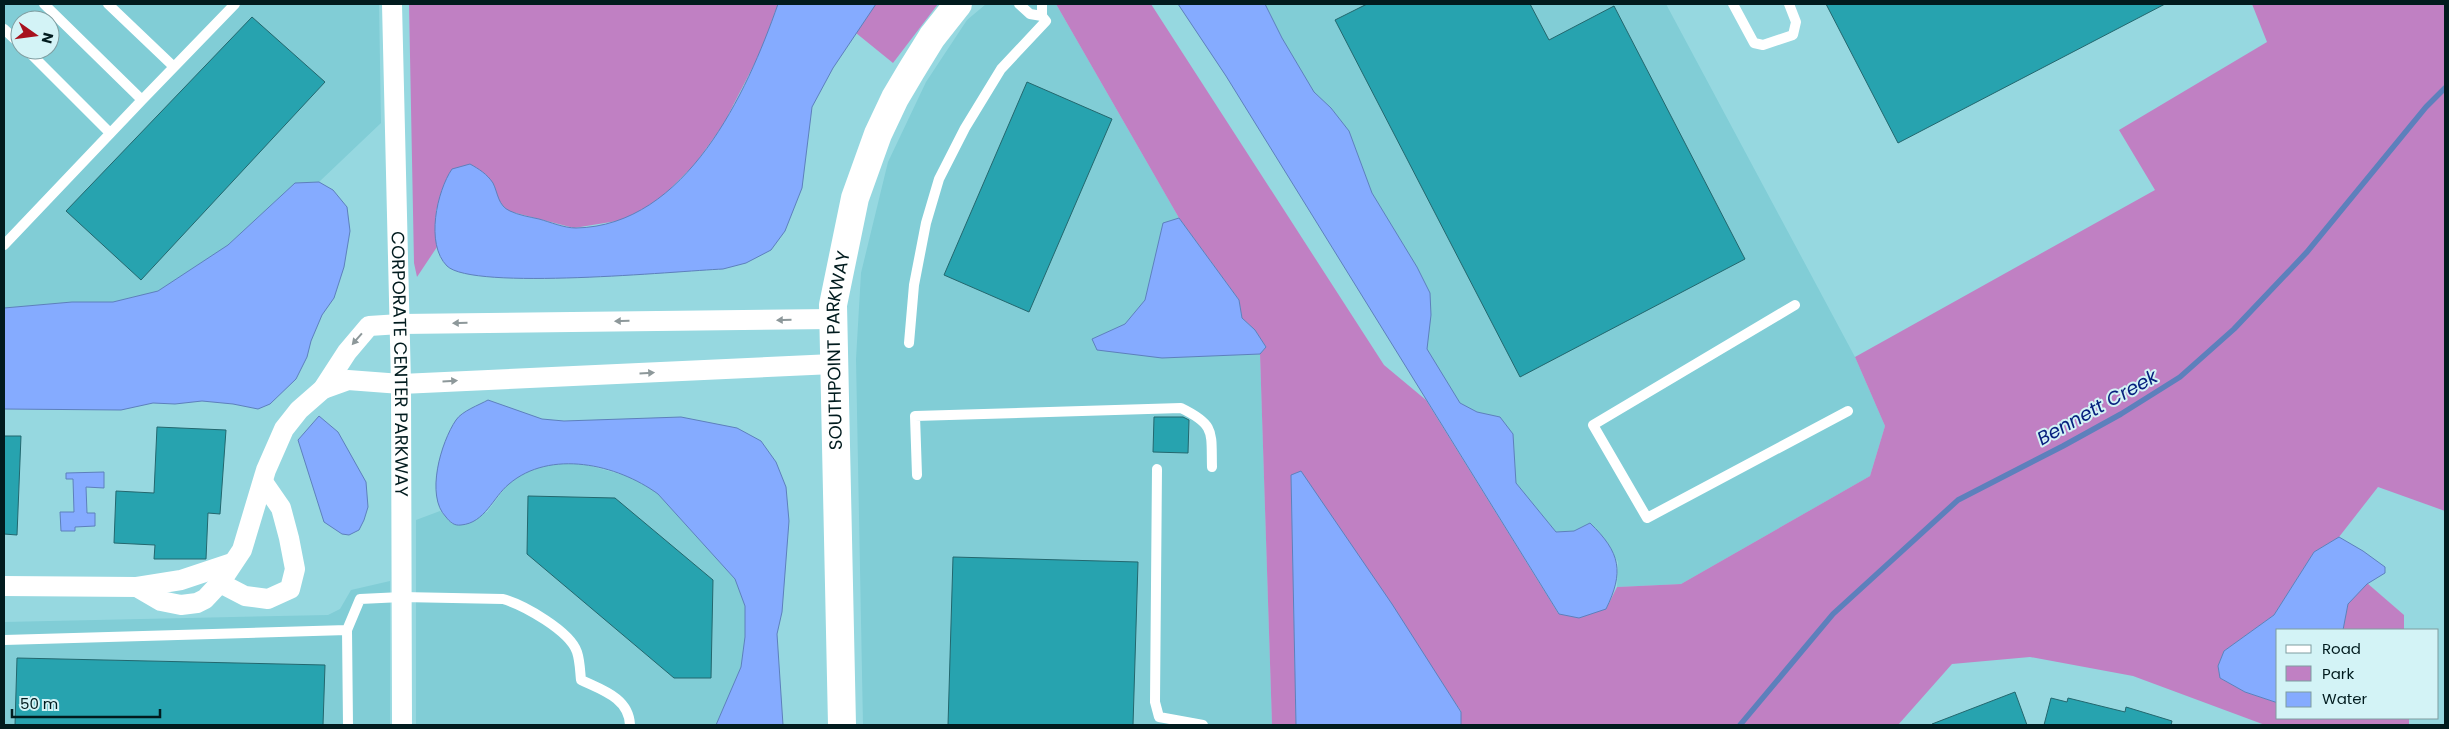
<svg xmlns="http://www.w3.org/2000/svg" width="2449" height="729" font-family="Poppins,sans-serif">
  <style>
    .built { fill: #81cdd6; fill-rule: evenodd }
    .green { fill: #c080c3 }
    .water { fill: #85abff; stroke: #5d80bc }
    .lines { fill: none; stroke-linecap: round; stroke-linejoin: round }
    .stream { stroke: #5d80bc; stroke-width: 5.5 }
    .building { fill: #27a3af; stroke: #23676e }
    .service { stroke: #fff; stroke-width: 10 }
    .minor { stroke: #fff; stroke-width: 20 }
    .secondary { stroke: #fff; stroke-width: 28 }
    .oneway { fill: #8d989a }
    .labels { text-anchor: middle; stroke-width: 4; stroke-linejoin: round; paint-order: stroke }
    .street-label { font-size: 18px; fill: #011b1e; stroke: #d3f3f6 }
    .water-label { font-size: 19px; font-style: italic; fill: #07207e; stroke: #d3f3f6 }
  </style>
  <rect width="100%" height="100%" fill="#96d8e0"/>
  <!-- built -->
  <path class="built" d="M4,4H379L381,123L319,182L295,183L228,245L158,291L113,302H72L4,308ZM20,20H50V50H20Z
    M986,4H1056L1179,218L1163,224L1145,300L1125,324L1092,339L1162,358L1260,354L1272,725H863L856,359L861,273L888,162L926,82L967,20Z
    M1265,4H1666L1855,357L1885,426L1870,476L1681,584L1617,587L1618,562L1590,523L1574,531L1556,532L1516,483L1512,434L1500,417L1477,412L1460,403L1426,349L1431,315L1430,293L1417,267L1372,193L1349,131L1331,108L1314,92L1282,38Z
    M552,463L583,464L627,476L645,484L658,494L735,579L745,606V638L741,667L716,725H416V520L440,511L452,524L487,512L508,484L530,469Z
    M390,581V725H4V622L328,615L340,609L351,590Z"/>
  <!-- green -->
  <path class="green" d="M409,4H778L761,51L723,125L695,164L659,200L623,220L574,228L508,211L498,200L493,184L436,209L437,247L417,277L414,263Z
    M876,4H938L893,63L856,33Z
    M1056,4H1151L1384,365L1426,400L1558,613L1606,609L1617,587L1681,584L1870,476L1885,426L1855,357L2155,190L2119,130L2267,42L2252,4H2445V511L2378,487L2339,537L2314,552L2274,615L2224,651L2218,666L2220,678L2245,692L2278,703V718H2409V725H2265L2133,676L2030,657L1952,664L1898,725H1461V711L1291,475L1296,725H1272L1260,354L1266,347L1255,330L1242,318L1239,300L1179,218Z
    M2367,583L2404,615V630H2343L2348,604Z"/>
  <!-- water -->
  <path class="water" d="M778,4H876L833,68L812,107L802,188L785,231L771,250L746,263L723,269C678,271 473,291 447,266C425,244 437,191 452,169L470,164C479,169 487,174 493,183C498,193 498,206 510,211C518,215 530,217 539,219C550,222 564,228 576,228C686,226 747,93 778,4Z
    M1178,4H1265L1282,38L1314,92L1331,108L1349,131L1372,193L1417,267L1430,293L1431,315L1427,349L1460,403L1477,412L1500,417L1513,434L1516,483L1556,532L1574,531L1590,523C1621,553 1624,572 1606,609L1579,618L1559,614L1226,76Z
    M319,182L333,190L347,207L350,231L344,267L334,298L322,315L311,341L307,357L296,379L270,404L258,409L233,404L202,401L175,404L153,403L121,410L4,409V308L72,302H113L158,291L228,245L295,183Z
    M1179,218L1239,300L1242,318L1255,330L1266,347L1260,354L1162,358L1097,350L1092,339L1125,324L1145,300L1163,223Z
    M488,400L542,419L564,421L681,417L737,428L761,441L776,462L786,487L789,521L782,612L777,634L783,725H716L741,667L745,637V606L735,579L658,494C617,464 550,449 509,484C493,497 485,523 461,525C454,526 450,522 446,517C425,496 441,442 456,420C462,411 479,405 488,400Z
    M319,416L338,432L366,482L368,507L364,520L359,530L349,535L342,534L324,522L298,440Z
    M1301,471L1392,604L1461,712V725H1296L1291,475Z
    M104,472V488L86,487L87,513H95V526L75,527V531H61L60,512H74L73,479H66V473Z
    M2339,537L2363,551L2385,567V573L2367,584L2348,604L2343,630H2278V703L2245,692L2220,678L2218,666L2224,651L2274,615L2314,552Z"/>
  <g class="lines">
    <!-- stream -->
    <path class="stream" d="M1740,725L1833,614L1958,500L2063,446L2121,414L2180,377L2234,329L2307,252L2426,107L2445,88"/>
  </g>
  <!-- building -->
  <path class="building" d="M1367,4H1530L1549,40L1614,6L1745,259L1520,377L1335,20Z
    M1826,4H2165L1898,143Z
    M252,17L325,82L141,280L66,211Z
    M1027,82L1112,119L1029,312L944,275Z
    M1154,417H1183L1189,420L1188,453L1153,452Z
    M157,427L226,430L220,514L208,513L206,559H154L155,545L114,543L116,491L154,493Z
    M4,436H21L17,535L4,534Z
    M528,496L615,498L713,580L711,678H674L527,554Z
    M953,557L1138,562L1133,725H948Z
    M17,658L325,665L323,725H15Z
    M2015,692L2027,725H1932V724Z
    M2051,698L2067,702L2068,698L2125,712L2126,707L2172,721L2171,725H2044Z"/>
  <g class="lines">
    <!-- service -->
    <path class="service" d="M44,4L142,100L235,4
      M108,4L173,66
      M1019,4L1030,14L1042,16V4
      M1733,4L1754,43L1763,45L1793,35L1796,22L1789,4
      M4,29L20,44
      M27,50L110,133
      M4,245L142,100
      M1795,305L1593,425L1647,518L1848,411
      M909,343L914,285L926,223L939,179L965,128L1001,69L1046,21L1042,16
      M1157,469L1155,702L1159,717L1203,725
      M917,475L915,416L1181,408C1216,425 1211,432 1212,467
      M347,630L348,725
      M4,640L347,630L360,599L402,597L503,599C524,605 570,631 577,652C580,661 580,671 581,680C602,690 629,698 630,725"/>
    <!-- minor -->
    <g class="minor">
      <path id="s1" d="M392,4L401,384L402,725"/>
      <path d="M323,389L348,380L401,384L833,364"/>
      <path d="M220,583L245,596L268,599L290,589L295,569L289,538L281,508L263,482"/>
      <path d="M4,586L137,587L181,580L232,563"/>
      <path d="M137,587L161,601L181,605L197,603L205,599L220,583L242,550L266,470L284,429L299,410L323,389L347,352L369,326L400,324L833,319"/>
    </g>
    <!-- secondary -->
    <path class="secondary" id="s2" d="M842,725L833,305L855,198L878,134L895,98L911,71L932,37L958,4"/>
  </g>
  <!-- one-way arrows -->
  <defs><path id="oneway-solid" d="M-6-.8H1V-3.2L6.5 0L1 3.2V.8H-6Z" transform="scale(1.25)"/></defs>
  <g class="oneway">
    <use href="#oneway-solid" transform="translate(784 320) rotate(179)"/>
    <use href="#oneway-solid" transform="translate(622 321) rotate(179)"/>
    <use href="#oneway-solid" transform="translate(460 323) rotate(179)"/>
    <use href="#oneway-solid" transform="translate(357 339) rotate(131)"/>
    <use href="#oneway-solid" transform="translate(647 373) rotate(-3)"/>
    <use href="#oneway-solid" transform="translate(450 381) rotate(-3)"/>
  </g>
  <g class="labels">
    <!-- street labels -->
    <g class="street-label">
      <text dy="6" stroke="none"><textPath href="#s2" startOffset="375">SOUTHPOINT PARKWAY</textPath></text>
      <text dy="6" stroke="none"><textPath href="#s1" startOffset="360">CORPORATE CENTER PARKWAY</textPath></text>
    </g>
    <!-- water labels -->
    <g class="water-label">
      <text transform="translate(2097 407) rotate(-29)" y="7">Bennett Creek</text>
    </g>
  </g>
  <!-- border -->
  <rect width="2449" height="729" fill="none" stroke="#011b1e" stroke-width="10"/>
  <!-- legend -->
  <rect x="2276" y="629" width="162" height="90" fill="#d3f3f6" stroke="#7f9da0"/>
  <rect x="2286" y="645" width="25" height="8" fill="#ffffff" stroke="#7f9da0"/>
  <text x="2322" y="654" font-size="15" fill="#011b1e">Road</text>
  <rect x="2286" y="666" width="25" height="15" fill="#c080c3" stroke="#7f9da0"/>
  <text x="2322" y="679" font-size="15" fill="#011b1e">Park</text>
  <rect x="2286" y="692" width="25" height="15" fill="#85abff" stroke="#7f9da0"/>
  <text x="2322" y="704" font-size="15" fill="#011b1e">Water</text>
  <!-- north arrow -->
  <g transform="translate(35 35) rotate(104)"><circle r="24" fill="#d3f3f6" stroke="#7f9da0"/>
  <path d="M0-4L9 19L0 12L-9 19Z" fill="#a7111d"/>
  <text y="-8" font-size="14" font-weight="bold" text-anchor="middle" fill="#011b1e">N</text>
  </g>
  <!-- scale -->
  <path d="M12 709v8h148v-8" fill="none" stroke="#011b1e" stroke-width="2.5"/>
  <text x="20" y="709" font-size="15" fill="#011b1e" stroke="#d3f3f6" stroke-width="4" paint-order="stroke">50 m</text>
</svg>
